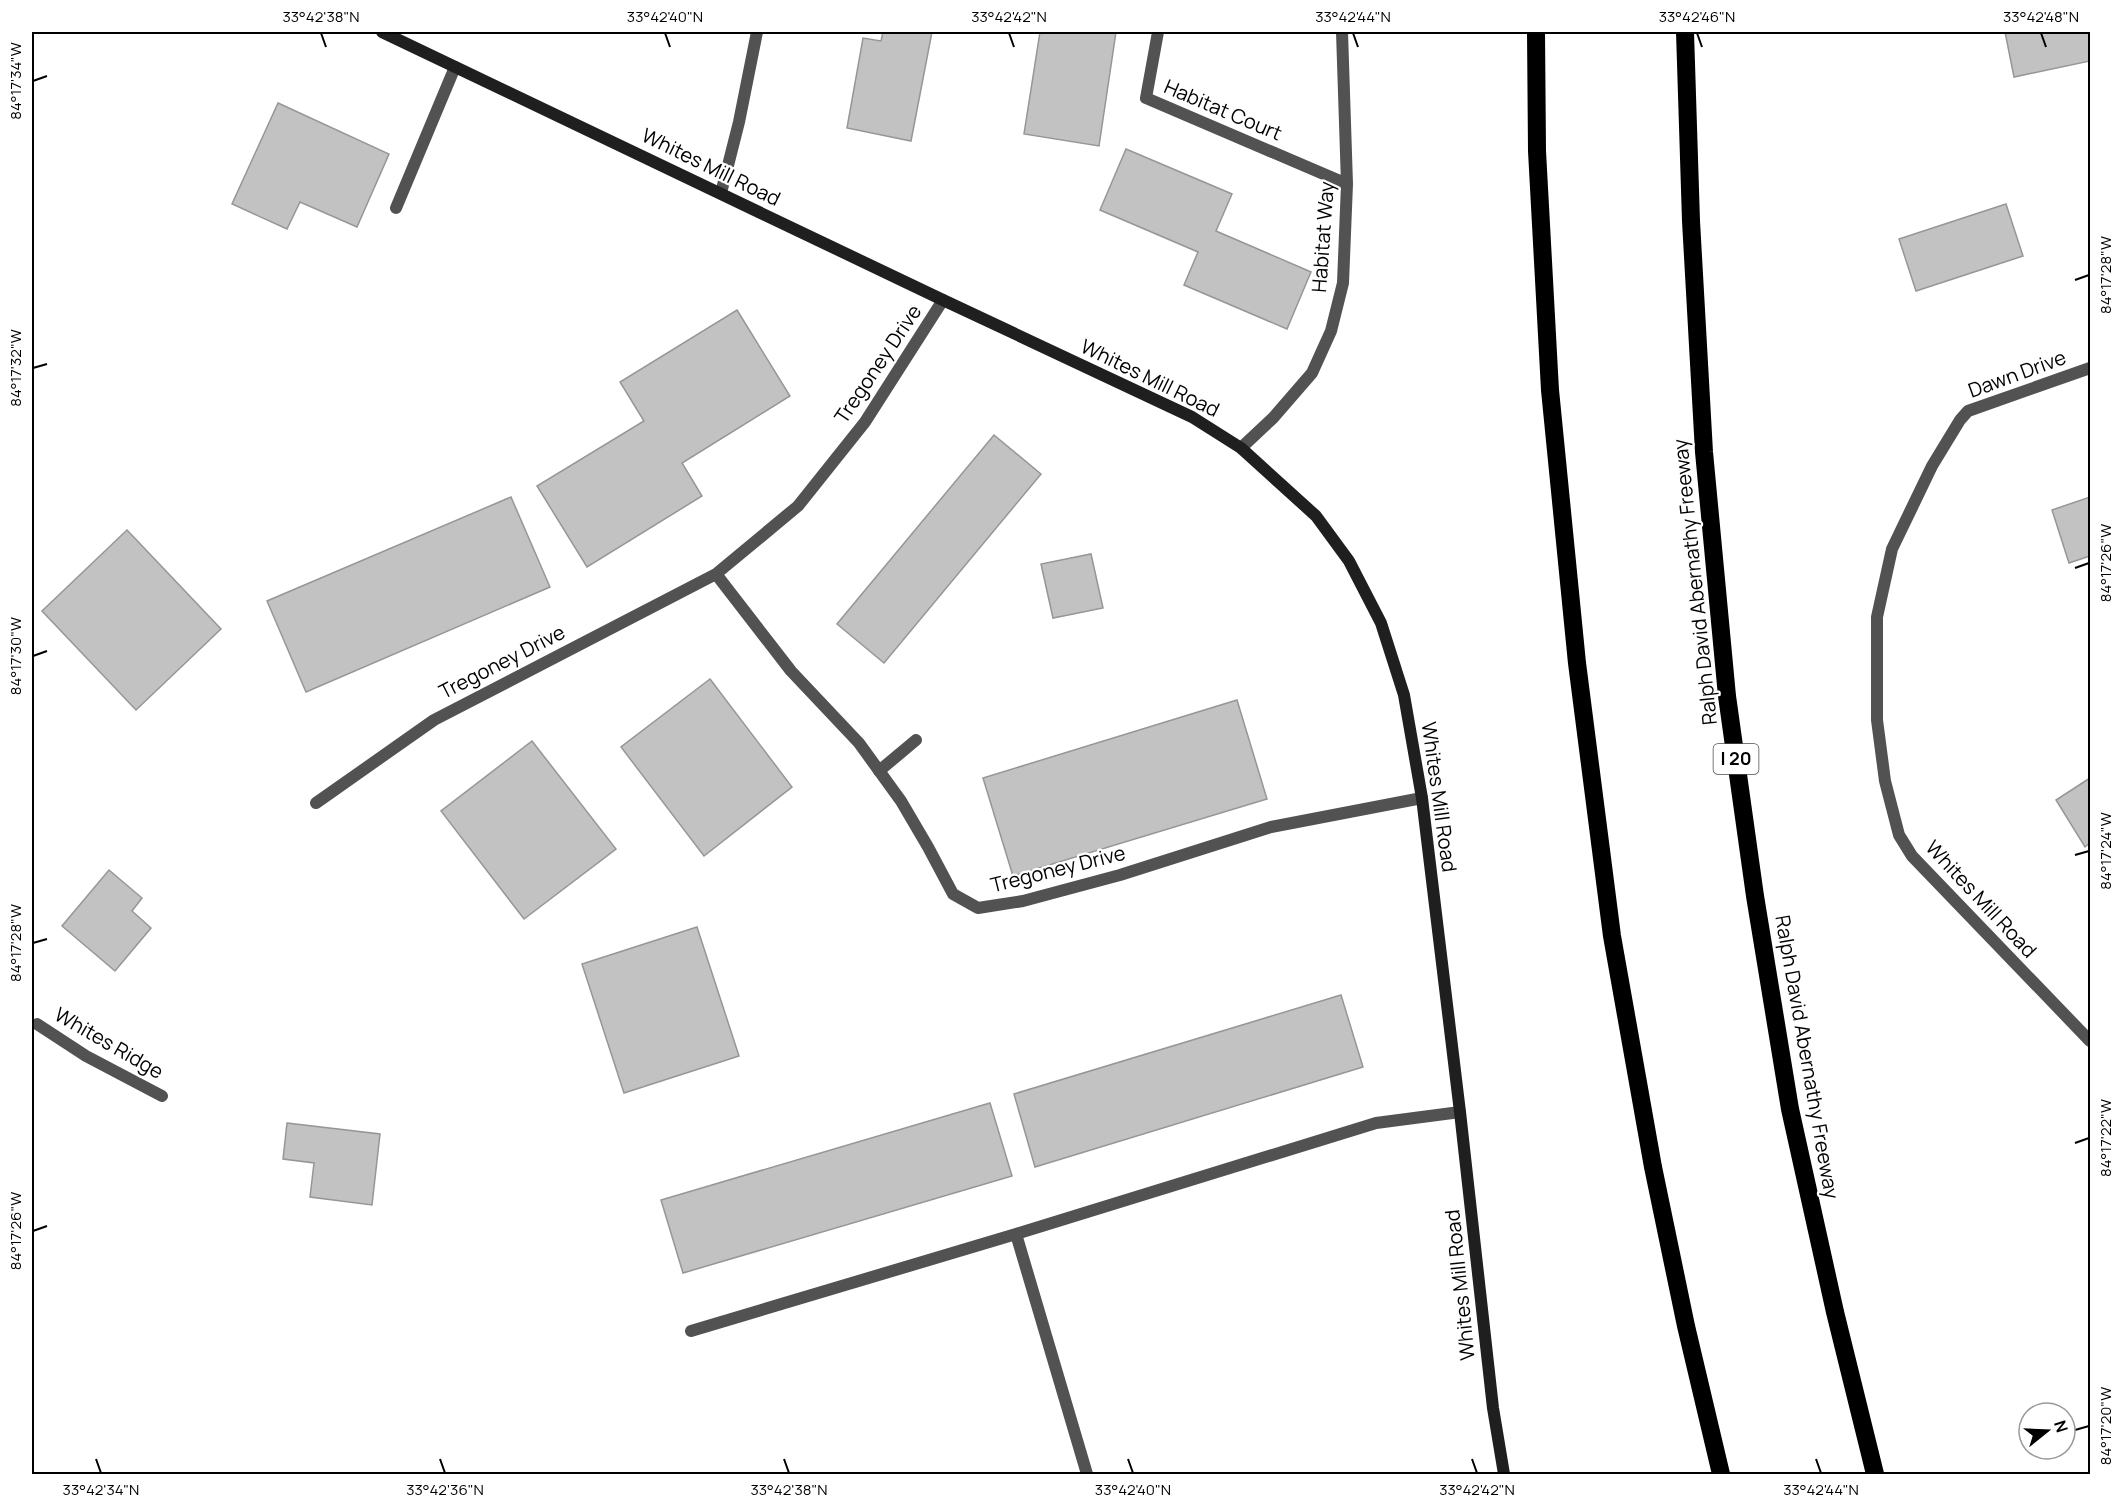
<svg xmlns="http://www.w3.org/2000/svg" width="2122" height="1506" font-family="Manrope,sans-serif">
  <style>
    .building { fill: #c2c2c2; stroke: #969696; stroke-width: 1.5 }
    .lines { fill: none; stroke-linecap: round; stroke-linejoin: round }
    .lane { stroke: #525252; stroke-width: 12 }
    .street { stroke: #525252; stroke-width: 12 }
    .secondary { stroke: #1f1f1f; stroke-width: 12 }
    .highway { stroke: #000; stroke-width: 18 }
    .ticks { fill: none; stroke: #000; stroke-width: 2 }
    .labels { text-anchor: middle; stroke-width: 4.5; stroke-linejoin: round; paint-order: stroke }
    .shield { fill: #fff; stroke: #4c4c4c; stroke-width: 1.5 }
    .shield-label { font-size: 18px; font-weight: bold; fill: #000 }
    .street-label { font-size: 20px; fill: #000; stroke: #fff }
    .neatline { fill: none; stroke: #000; stroke-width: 2 }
    .ticks-label { font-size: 15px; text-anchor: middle; fill: #000 }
  </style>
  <rect width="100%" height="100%" fill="#fff"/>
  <!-- building -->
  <path class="building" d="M883,32H932L911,141L847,128L863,38L881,41Z
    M1040,32H1116L1099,146L1024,134Z
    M2005,32H2090V61L2014,77Z
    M278,103L389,154L357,227L300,202L287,229L232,204Z
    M1126,149L1232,194L1216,231L1311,272L1287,329L1184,285L1198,252L1100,210Z
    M2006,204L2023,256L1916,291L1899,239Z
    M737,310L790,396L682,463L702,496L587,567L537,486L644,421L620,382Z
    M994,435L1041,474L884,663L837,624Z
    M511,497L550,587L306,692L267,601Z
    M2090,497V556L2069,563L2052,510Z
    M127,530L221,629L136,710L42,611Z
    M1091,554L1103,608L1053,618L1041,564Z
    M710,679L792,787L704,856L621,747Z
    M1237,700L1267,799L1013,876L983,778Z
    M532,741L616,849L524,919L441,811Z
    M2090,778V843L2085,847L2056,800Z
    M109,870L142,898L132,911L151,928L115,971L62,926Z
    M697,927L739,1056L624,1093L582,964Z
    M1341,995L1363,1067L1035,1167L1014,1094Z
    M990,1103L1012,1176L683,1273L661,1200Z
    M287,1123L380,1134L372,1205L310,1197L314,1163L283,1159Z"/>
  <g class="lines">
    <!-- lane -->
    <path class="lane" d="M721,193L739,122L757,32
      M396,208L455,67
      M879,771L916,740
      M1016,1234L1087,1474
      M691,1331L1016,1234L1376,1123L1460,1112"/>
    <!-- street -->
    <path class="street" d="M1158,32L1146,98L1347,184
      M2090,368L1968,411L1960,420L1932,466L1892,549L1877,617V720L1885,781L1899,835L1912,856L2090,1041
      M1241,448L1273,418L1312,373L1331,331L1343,283L1347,184L1342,32
      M716,574L791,671L859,743L901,801L928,847L953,894L978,908L1023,901L1120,875L1271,827L1422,798
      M316,803L434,720L716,574L798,506L865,422L943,300
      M37,1024L86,1056L162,1096"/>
    <!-- secondary -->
    <path class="secondary" d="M382,32L943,300L1192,417L1241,448L1316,516L1349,561L1381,623L1404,695L1422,798L1460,1112L1493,1408L1504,1474"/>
    <!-- highway -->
    <path class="highway" d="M1536,32L1537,151L1550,390L1577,663L1612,936L1653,1167L1686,1326L1721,1474
      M1685,32L1691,221L1704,452L1727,696L1755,896L1790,1109L1835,1312L1875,1474"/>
  </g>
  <!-- ticks -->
  <path class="ticks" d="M321,33L326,47M665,33L670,47M1009,33L1014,47M1353,33L1358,47M1697,33L1702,47M2041,33L2046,47M33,81L47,76M2075,280L2089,275M33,368L47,364M2075,568L2089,563M33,656L47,651M2075,855L2089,851M33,943L47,939M2075,1143L2089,1138M33,1231L47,1226M2075,1430L2089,1426M96,1459L101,1473M440,1459L445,1473M784,1459L789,1473M1128,1459L1133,1473M1472,1459L1477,1473M1816,1459L1821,1473"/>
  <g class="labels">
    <!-- shield labels -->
    <rect class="shield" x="1713.5" y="744" width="45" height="30" rx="4.5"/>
    <g class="shield-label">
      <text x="1736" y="765">I 20</text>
    </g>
    <!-- street labels -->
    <g class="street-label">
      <text transform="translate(1223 110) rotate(23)" y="7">Habitat Court</text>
      <text transform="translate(711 167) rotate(26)" y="7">Whites Mill Road</text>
      <text transform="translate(1323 237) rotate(-86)" y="7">Habitat Way</text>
      <text transform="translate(878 364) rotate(-56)" y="7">Tregoney Drive</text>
      <text transform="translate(2017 374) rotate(-20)" y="7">Dawn Drive</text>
      <text transform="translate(1150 378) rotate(26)" y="7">Whites Mill Road</text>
      <text transform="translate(1695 582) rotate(-96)" y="7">Ralph David Abernathy Freeway</text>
      <text transform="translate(502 662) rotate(-27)" y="7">Tregoney Drive</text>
      <text transform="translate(1439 797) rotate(82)" y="7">Whites Mill Road</text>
      <text transform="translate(1058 869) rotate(-14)" y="7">Tregoney Drive</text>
      <text transform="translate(1981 899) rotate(47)" y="7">Whites Mill Road</text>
      <text transform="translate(109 1043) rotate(30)" y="7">Whites Ridge</text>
      <text transform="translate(1807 1057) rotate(80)" y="7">Ralph David Abernathy Freeway</text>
      <text transform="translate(1460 1285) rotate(-96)" y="7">Whites Mill Road</text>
    </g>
  </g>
  <!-- border -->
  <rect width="2122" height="1506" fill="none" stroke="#ffffff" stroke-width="66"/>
  <!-- north arrow -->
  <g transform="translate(2047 1431) rotate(72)"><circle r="28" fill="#ffffff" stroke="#999999" stroke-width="1.5"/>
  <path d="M0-4.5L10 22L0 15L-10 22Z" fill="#000000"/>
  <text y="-9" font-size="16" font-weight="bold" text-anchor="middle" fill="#000000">N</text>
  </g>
  <rect x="33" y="33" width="2056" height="1440" class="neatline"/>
  <g class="ticks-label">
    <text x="321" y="22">33°42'38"N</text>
    <text x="665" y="22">33°42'40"N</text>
    <text x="1009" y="22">33°42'42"N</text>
    <text x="1353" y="22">33°42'44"N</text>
    <text x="1697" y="22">33°42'46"N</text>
    <text x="2041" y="22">33°42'48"N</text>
    <text transform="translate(16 81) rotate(-90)" y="5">84°17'34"W</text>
    <text transform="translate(2106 275) rotate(-90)" y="5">84°17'28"W</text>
    <text transform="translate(16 368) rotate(-90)" y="5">84°17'32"W</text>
    <text transform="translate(2106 563) rotate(-90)" y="5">84°17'26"W</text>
    <text transform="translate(16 656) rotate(-90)" y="5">84°17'30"W</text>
    <text transform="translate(2106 851) rotate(-90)" y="5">84°17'24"W</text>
    <text transform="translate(16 943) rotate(-90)" y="5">84°17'28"W</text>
    <text transform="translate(2106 1138) rotate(-90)" y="5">84°17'22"W</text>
    <text transform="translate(16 1231) rotate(-90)" y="5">84°17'26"W</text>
    <text transform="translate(2106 1426) rotate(-90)" y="5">84°17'20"W</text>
    <text x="101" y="1495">33°42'34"N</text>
    <text x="445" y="1495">33°42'36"N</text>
    <text x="789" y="1495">33°42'38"N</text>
    <text x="1133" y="1495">33°42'40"N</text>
    <text x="1477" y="1495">33°42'42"N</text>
    <text x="1821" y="1495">33°42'44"N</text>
  </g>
</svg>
